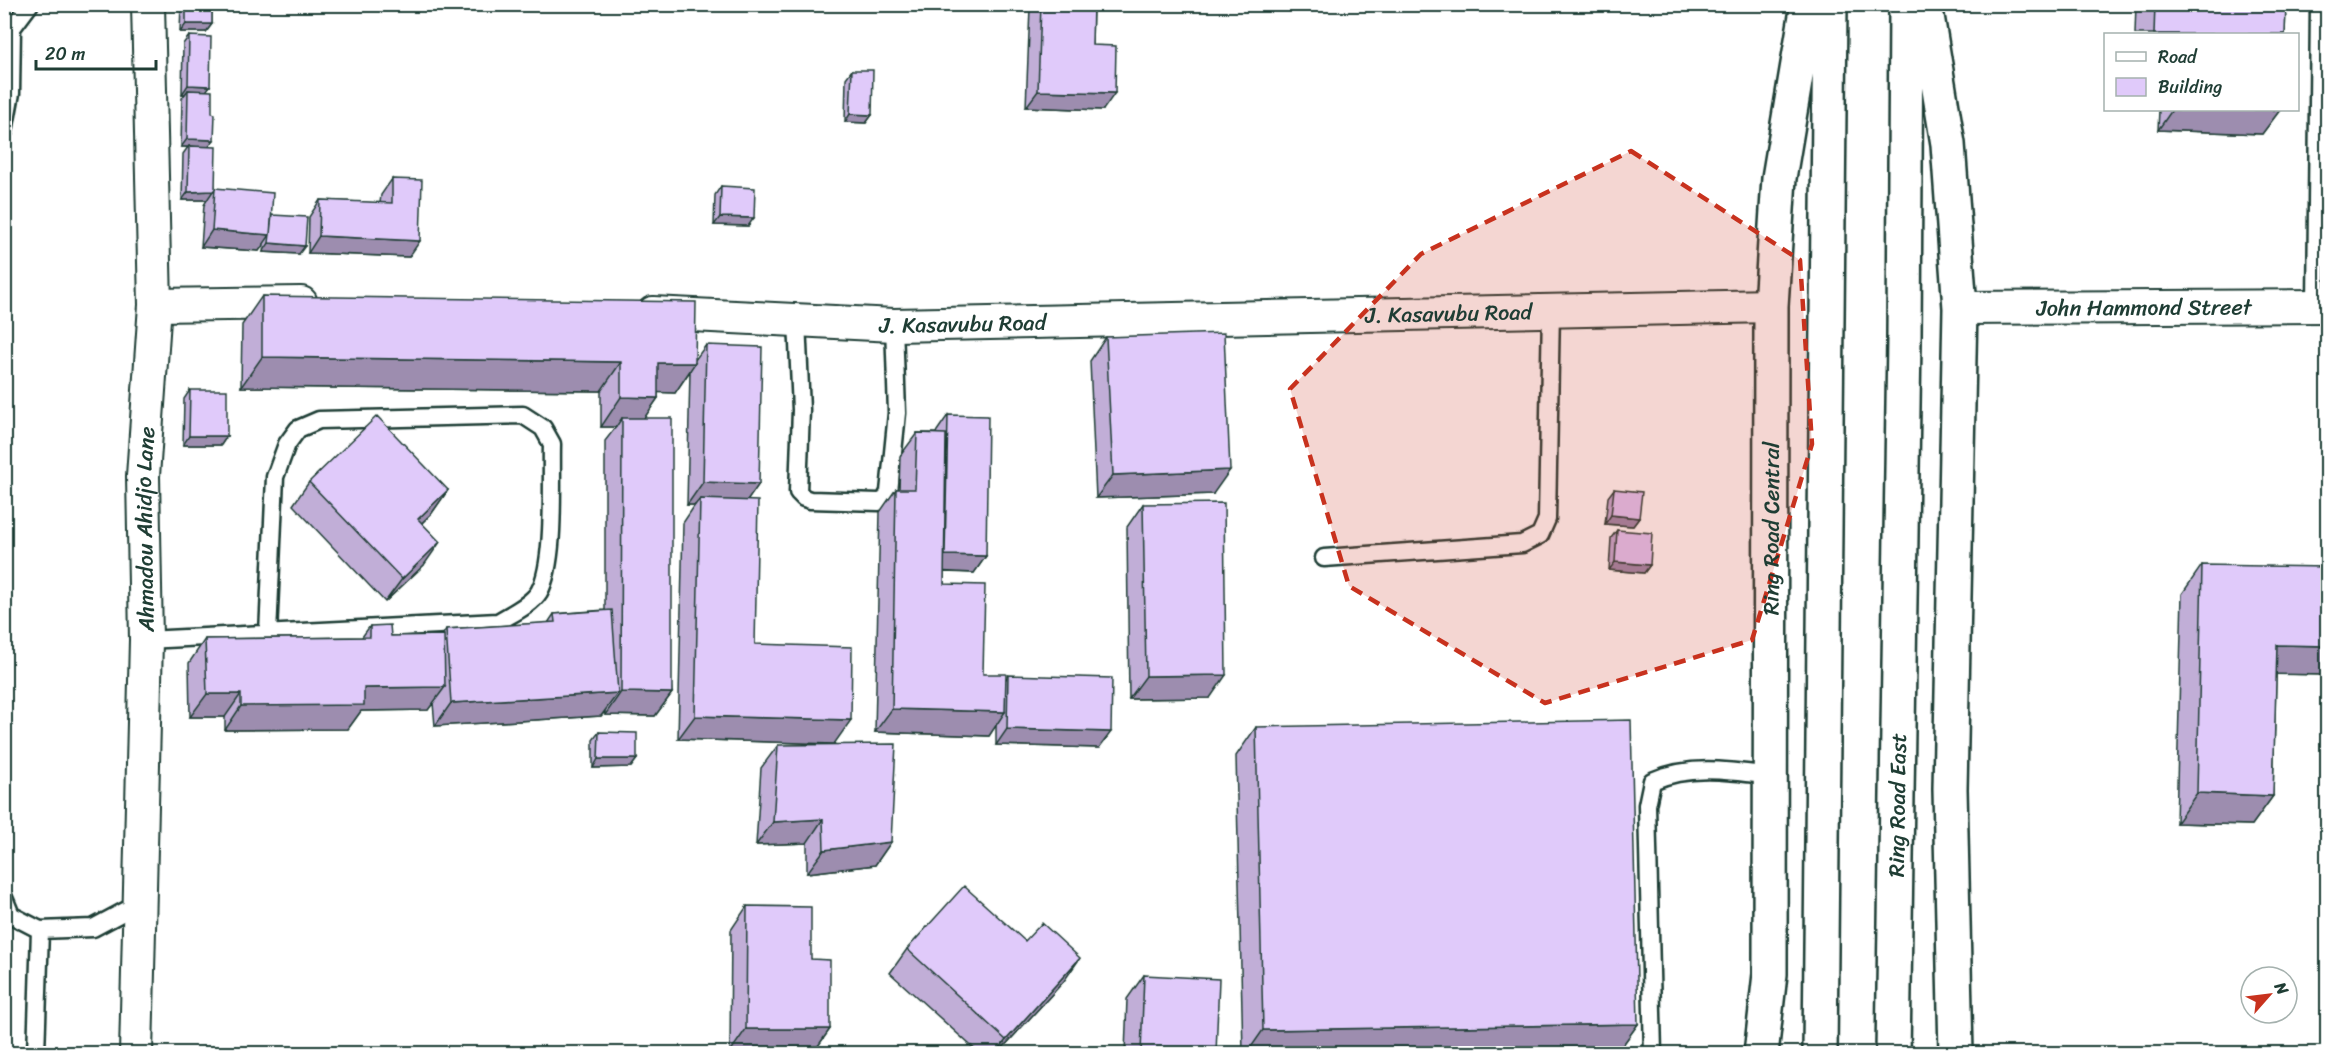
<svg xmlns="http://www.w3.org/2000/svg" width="2332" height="1058" font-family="Sriracha,sans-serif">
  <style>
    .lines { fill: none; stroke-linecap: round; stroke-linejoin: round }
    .lane-casing { stroke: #1f3d34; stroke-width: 21 }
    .street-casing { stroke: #1f3d34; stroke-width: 36 }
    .primary-casing { stroke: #1f3d34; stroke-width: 38 }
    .lane { stroke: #fff; stroke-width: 16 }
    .street { stroke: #fff; stroke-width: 32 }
    .primary { stroke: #fff; stroke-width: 33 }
    .wall { fill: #c1aed7; stroke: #1f3d34; stroke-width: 1.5 }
    .shaded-wall { fill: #9d8daf; stroke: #1f3d34; stroke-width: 1.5 }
    .building { fill: #e0cafa; stroke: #1f3d34; stroke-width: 1.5 }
    .marked { fill: #c8321e; fill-opacity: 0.2; stroke: #c8321e; stroke-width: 4.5; stroke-dasharray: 12 8; stroke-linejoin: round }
    .labels { text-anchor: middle; stroke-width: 4.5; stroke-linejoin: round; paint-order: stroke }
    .street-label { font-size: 22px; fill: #1f3d34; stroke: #fff }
  </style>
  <rect width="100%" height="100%" fill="#fff"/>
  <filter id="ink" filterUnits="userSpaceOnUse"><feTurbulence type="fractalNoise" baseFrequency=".0167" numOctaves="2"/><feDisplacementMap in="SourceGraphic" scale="12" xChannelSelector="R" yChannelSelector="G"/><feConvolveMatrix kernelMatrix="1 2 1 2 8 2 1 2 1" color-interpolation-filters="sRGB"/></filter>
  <g filter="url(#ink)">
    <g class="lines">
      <!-- lane casing -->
      <g class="lane-casing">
        <path id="lane" d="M4,131L11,93L12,28L30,4
          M2316,306L2319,4
          M797,321L801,410L798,492L804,498L810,500L879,502L885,500L889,492L897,413L894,325
          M1324,558L1522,544L1540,535L1547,519L1551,310
          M146,640L498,622C511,614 531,605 539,592C556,562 551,481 552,444L543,428L523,415L319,420L298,429L287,444L275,477L268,634
          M4,898L11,915L40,930L93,928L140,903
          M36,1054L40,930
          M1653,1054L1647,805L1652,781C1690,764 1732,771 1771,776"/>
      </g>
      <!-- street casing -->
      <g class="street-casing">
        <g id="street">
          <path d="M155,305L301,303"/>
          <path id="s1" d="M1960,308L2328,306"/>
          <path id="s2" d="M653,313L894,325L1771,306"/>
          <path id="s3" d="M136,1054L146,640L143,476L155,305L148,4"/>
        </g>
      </g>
      <!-- primary casing -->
      <g class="primary-casing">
        <g id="primary">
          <path d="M1925,4L1948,144L1960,308L1950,789L1956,1054"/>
          <path id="s4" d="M1761,1054L1770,974L1771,306L1779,178L1808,4"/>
          <path d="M1820,1054L1830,4"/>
          <path id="s5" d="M1893,1054L1904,340L1906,4"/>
        </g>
      </g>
      <!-- lane -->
      <use href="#lane" class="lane"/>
      <!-- street -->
      <use href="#street" class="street"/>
      <!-- primary -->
      <use href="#primary" class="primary"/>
    </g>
    <!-- wall -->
    <path class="wall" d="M181,4H212V24L206,32H180Z
      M1032,4H1093L1092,45L1103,110L1026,107L1030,8Z
      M2136,4H2300L2299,6H2286L2285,34H2135Z
      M189,36L210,86L206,90L210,146L215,189L272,215L299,254L263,252L264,244L259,251L201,247L204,205L207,200H182L183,154L188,147H181L182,98L185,94H182L183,44Z
      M852,70L872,115L866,123L845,122L846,78Z
      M2159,110H2280L2262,134L2158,130Z
      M392,179L409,257L308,253L309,217L320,200L380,203L381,195Z
      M721,186L748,226L714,225L715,195Z
      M262,296L695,360L706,345L759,484L747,501L755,644L834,744L678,739L683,523L695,505H687L690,371L675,393L658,392V398L644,418L672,693L655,716L605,715V712L601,716L435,726L433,703L428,710L361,711L348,729L225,730V717H190L189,663L205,639L362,637L370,626L391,636H442L446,629L548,623L554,614L605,610V441L616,427H601V391L241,387L242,325Z
      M1106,337L1213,494L1096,498L1090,361Z
      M190,390L227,436L221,445H183L184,399Z
      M948,415L986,556L974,573L944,572V584L983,674L1006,679L1008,675L1099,748L996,745V725L989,736L875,732L880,512L896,489H899L900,456L917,433H936L937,431Z
      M309,482L448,490L432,513L422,523L424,565L385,602L293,505Z
      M1614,489L1639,518L1633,526L1605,524L1608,497Z
      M1143,504L1210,698L1129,699L1127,527Z
      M1617,530L1650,565L1644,573L1609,570L1611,538Z
      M2202,565L2328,675L2276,674L2273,796L2252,825L2176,823L2182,594Z
      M1256,727L1638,1024L1617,1053H1243L1236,756Z
      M599,732L637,759L631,767L593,768V740Z
      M778,745L891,842L875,865L807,873V843L756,845L761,768Z
      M747,906L811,959L830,1029L813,1053L730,1052L731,930Z
      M1025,941L1064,981L998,1053H979L890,973L907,949Z
      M1144,975L1216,1053H1125L1127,999Z"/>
    <!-- shaded-wall -->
    <path class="shaded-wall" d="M2267,4H2300L2299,6L2267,5Z
      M186,24H212L206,32H180Z
      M188,85L210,86L204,94L188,90L185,94H182Z
      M1038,91L1115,93L1103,110L1026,107Z
      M2172,110H2280L2262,134L2158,130Z
      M850,114L872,115L866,123L845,122Z
      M187,139L214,140L208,148L189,146L188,147H181Z
      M213,191L207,200H182L188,192Z
      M720,217L754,218L748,226L714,225Z
      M212,230L270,235L259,251L201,247Z
      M319,236L420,241L409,257L308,253Z
      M269,243L305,246L299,254L263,252Z
      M262,357L621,362L601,391L241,387Z
      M658,363H695L675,393L638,392Z
      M621,397L658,398L638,427L622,418L616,427H601Z
      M189,436H227L221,445H183Z
      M1230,470L1213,494L1096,498L1113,475Z
      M703,482L759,484L743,507L700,499L695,505H687Z
      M448,490L432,513L402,542L418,519Z
      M1611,515L1639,518L1633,526L1605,524Z
      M440,542L424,565L385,602L402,579Z
      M945,555L986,556L974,573L934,571Z
      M1615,562L1650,565L1644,573L1609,570Z
      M2277,645L2328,646V675L2256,674Z
      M1226,675L1210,698L1129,699L1146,676Z
      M445,687L428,710L361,711L348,729L225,730L241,706L364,688Z
      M621,692L672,693L655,716L605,715Z
      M618,693L601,716L435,726L451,703Z
      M207,694H241L225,717H190Z
      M892,709L1005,712L989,736L875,732Z
      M695,716L851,720L834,744L678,739Z
      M1007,729L1111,732L1099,748L996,745Z
      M598,759H637L631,767L593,768Z
      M2197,793L2273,796L2252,825L2176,823Z
      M823,819L807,843L756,845L773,822Z
      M891,842L875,865L807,873L824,850Z
      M1080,958L1064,981L998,1053H996L1006,1040Z
      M1638,1024L1617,1053H1247L1263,1030Z
      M746,1029H830L813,1053L730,1052Z"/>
    <!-- building -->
    <path class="building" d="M186,4H212V24H186Z
      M1041,4H1093L1092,45L1116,46L1115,93L1038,91Z
      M2155,4H2286L2285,34H2154Z
      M189,36L211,37L210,86L188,85Z
      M852,70H873L872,115L850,114Z
      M188,90L212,91V113L215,114L214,140L187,139Z
      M189,146L216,147L215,189L213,191L188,192Z
      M392,179L422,180L420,241L319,236L320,200L392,203Z
      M721,186L755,188L754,218L720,217Z
      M215,188L273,193L270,235L212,230Z
      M272,215L307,217L305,246L269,243Z
      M262,296L696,302L695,363H658V398L621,397V362L262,357Z
      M1224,333L1230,470L1113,475L1106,337Z
      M706,345L762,347L759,484L703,482Z
      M190,390H227V436H189Z
      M948,415L988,416L986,556L945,555Z
      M377,416L448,490L418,519L440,542L402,579L309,482Z
      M622,418H672V693L621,692Z
      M917,433L946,434L944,584L985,585L983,674H1006L1005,712L892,709L896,489H915Z
      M1614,489L1642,492L1639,518L1611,515Z
      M700,499L758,501L755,644L852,647L851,720L695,716Z
      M1224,503L1226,675L1146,676L1143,504Z
      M1617,530L1652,533L1650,565L1615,562Z
      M2202,565L2328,567V646L2277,645L2273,796L2197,793Z
      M612,610L618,693L451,703L446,629L555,622L554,614Z
      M390,625L391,636L444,635L445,687L364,688V705L241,706V694H207L205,639L370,637V626Z
      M1008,675L1112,678L1111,732L1007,729Z
      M1631,720L1638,1024L1263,1030L1256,727Z
      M599,732L637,733V759H598Z
      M896,744L891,842L824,850L823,819L773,822L778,745Z
      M964,886L1025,941L1042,923L1080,958L1006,1040L907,949Z
      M747,906L811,907V959L830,960V1029H746Z
      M1144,975L1219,979L1216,1053H1141Z"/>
  </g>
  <!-- marked area -->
  <path class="marked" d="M1631,151L1800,260L1812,444L1752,640L1545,703L1349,586L1290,389L1421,254Z"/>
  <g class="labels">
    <!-- street labels -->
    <g class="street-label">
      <text dy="8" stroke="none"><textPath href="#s1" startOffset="184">John Hammond Street</textPath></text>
      <text dy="8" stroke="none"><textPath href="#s2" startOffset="796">J. Kasavubu Road</textPath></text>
      <text dy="8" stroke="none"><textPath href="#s2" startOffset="310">J. Kasavubu Road</textPath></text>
      <text dy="8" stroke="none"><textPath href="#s4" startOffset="526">Ring Road Central</textPath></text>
      <text dy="8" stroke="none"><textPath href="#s3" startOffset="525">Ahmadou Ahidjo Lane</textPath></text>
      <text dy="8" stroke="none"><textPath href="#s5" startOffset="249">Ring Road East</textPath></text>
    </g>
  </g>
  <!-- margin -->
  <rect width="2332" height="1058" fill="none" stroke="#fff" stroke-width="24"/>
  <rect x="12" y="12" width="2308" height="1034" fill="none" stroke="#1f3d34" stroke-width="2" filter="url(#ink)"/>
  <!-- legend -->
  <rect x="2104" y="33" width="195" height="78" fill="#ffffff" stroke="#a5b1ae" stroke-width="1.5"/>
  <rect x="2116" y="52" width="30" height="9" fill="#ffffff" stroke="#a5b1ae" stroke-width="1.5"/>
  <text x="2158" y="63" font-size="18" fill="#1f3d34">Road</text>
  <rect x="2116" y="78" width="30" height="18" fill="#e0cafa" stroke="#a5b1ae" stroke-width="1.5"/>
  <text x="2158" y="93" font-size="18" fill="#1f3d34">Building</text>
  <!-- north arrow -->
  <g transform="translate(2269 995) rotate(62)"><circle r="28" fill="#ffffff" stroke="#a5b1ae" stroke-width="1.5"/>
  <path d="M0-4.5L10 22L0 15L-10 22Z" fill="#c8321e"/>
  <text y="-9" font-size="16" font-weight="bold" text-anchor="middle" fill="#1f3d34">N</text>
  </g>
  <!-- scale -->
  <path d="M36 60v9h120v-9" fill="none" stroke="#1f3d34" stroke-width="3"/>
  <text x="45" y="60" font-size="18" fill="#1f3d34" stroke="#ffffff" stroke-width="4.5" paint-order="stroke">20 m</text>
</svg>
